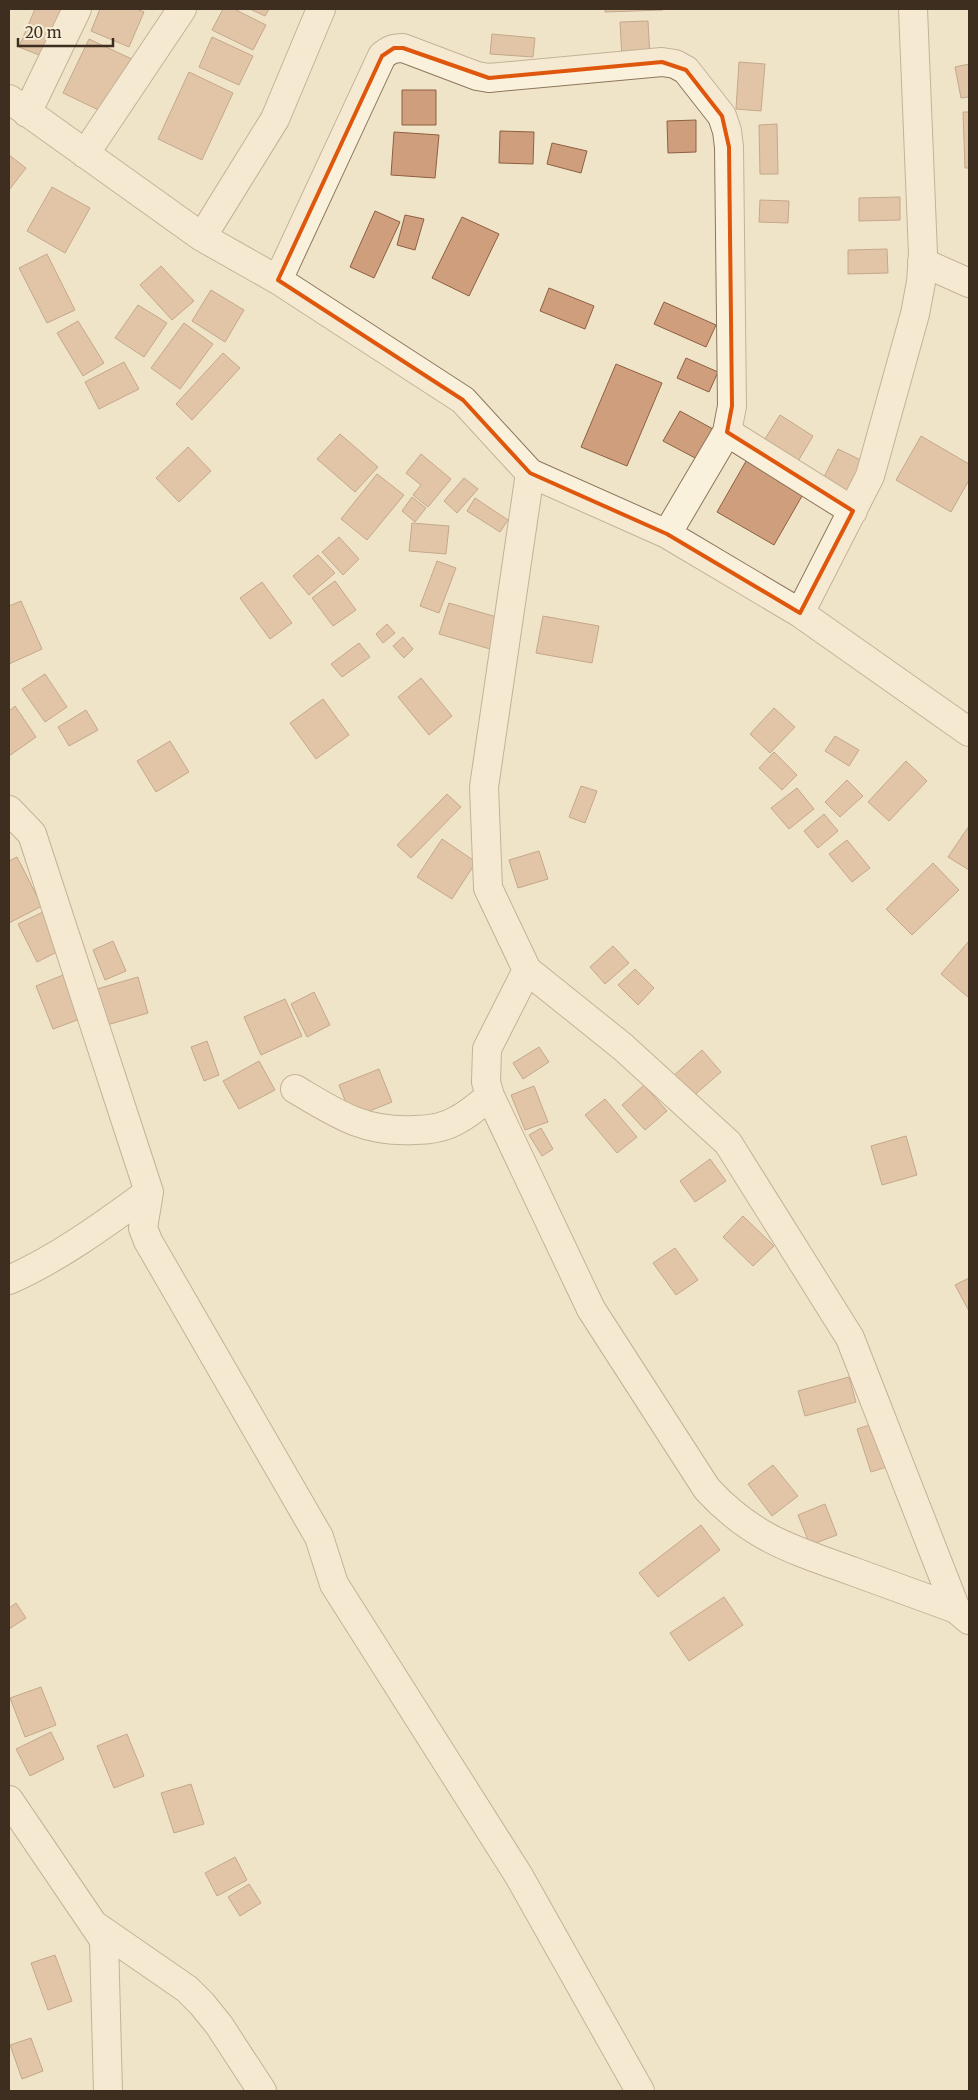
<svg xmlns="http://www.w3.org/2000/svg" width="978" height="2100" font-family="Merriweather,serif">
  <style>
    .building { fill: #cf9f7d; stroke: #8d5f41 }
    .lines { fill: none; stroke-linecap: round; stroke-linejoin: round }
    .minor-casing { stroke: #8d765c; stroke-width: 30 }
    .minor { stroke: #faf1dc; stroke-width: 28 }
    .marked { fill: none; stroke: #df570d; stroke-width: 4; stroke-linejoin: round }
  </style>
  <rect width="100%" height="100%" fill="#f0e4c8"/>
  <!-- building -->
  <path class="building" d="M35,9H65L44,57L19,47Z
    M100,9H136L144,12L129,47L91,31Z
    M223,9H234L266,25L253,50L212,30Z
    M250,9H269L265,16Z
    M605,9H663V10L605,12Z
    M648,21L650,58L622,59L620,22Z
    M492,34L535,38L533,57L490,54Z
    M212,37L253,56L239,85L199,67Z
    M89,39L136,61L109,115L63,93Z
    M739,62L765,64L761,111L736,109Z
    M969,64V97L961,98L955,67Z
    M189,72L233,93L202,160L158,139Z
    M402,90H436V125H402Z
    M963,112H969V168H965Z
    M696,120V152L668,153L667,121Z
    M777,124L778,174H760L759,125Z
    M500,131L534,132L533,164L499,163Z
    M394,132L439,135L435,178L391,175Z
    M552,143L587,151L581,173L547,164Z
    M9,155L26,168L9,190Z
    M52,187L90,208L65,253L27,231Z
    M900,197V220L859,221V198Z
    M760,200L789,201L788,223L759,222Z
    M375,211L400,222L374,278L350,267Z
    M405,215L424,219L415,250L397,245Z
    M462,217L499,234L469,296L432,278Z
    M887,249L888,273L848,274V250Z
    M47,254L75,310L47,323L19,268Z
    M161,266L194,301L172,320L140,285Z
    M549,288L594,306L585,329L540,311Z
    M211,290L244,310L225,342L192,321Z
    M664,302L716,325L706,347L654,324Z
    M138,305L167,323L144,357L115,338Z
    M78,321L104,363L83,376L57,333Z
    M184,323L213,344L180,389L151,368Z
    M223,353L240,368L192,420L176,404Z
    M686,358L718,372L709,392L677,378Z
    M124,362L139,389L99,409L85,382Z
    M616,364L662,383L627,466L581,447Z
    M680,411L713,429L697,459L663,441Z
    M780,415L813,436L797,463L763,442Z
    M340,434L378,467L355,492L317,459Z
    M921,436L969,464V480L951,512L896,480Z
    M188,447L211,471L179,502L156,478Z
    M838,449L863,461L848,493L822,481Z
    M421,454L451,479L428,507L413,495L421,485L406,473Z
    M749,456L806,489L774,545L717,512Z
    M377,474L404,495L367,540L341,519Z
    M464,478L478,489L457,513L444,501Z
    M412,497L426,508L415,522L402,511Z
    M475,498L508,520L500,532L467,511Z
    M412,523L449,526L446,554L409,551Z
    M339,537L359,559L343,575L322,552Z
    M318,555L335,573L309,595L293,576Z
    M437,561L456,568L439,613L420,606Z
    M335,581L356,610L333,626L312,598Z
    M262,582L292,623L270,639L240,598Z
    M21,601L42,649L9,664V606Z
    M449,603L500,618L490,649L439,634Z
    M543,616L599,626L592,663L536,653Z
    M387,624L395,633L383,643L376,634Z
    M403,637L413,649L404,658L393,646Z
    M359,643L370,657L342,677L331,664Z
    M45,674L67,707L45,722L22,689Z
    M421,678L452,716L429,735L398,697Z
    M323,699L349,735L316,759L290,723Z
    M15,706L36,737L9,756V711Z
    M774,708L795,727L770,753L750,734Z
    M86,710L98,730L69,746L58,727Z
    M835,736L859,750L849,766L825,751Z
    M170,741L189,772L156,792L137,761Z
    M774,752L797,775L782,790L759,768Z
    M906,761L927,781L889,821L868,802Z
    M847,780L863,796L840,817L825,802Z
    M581,786L597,791L585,823L569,817Z
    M797,788L814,809L789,829L771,808Z
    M447,794L461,807L411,858L397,845Z
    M824,814L838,831L818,848L804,831Z
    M969,826V870L948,857Z
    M442,839L476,862L452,899L417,877Z
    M847,840L870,868L852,882L829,854Z
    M539,851L548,879L518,888L509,860Z
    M17,857L42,906L9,923V861Z
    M933,863L959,890L912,935L886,909Z
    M43,912L61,950L37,962L18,924Z
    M113,941L126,971L105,980L93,950Z
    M969,941V998L941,974Z
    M613,946L629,963L605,984L590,967Z
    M635,969L654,988L638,1005L618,985Z
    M63,975L80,1019L53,1029L36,986Z
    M138,977L148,1013L107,1025L97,989Z
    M314,992L330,1025L307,1037L291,1004Z
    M285,999L302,1036L261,1055L244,1017Z
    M207,1041L219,1075L204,1081L191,1047Z
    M539,1047L549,1062L523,1079L513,1063Z
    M702,1050L721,1072L690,1099L671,1078Z
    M259,1061L275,1090L239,1109L223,1081Z
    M379,1069L392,1102L352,1118L339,1085Z
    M644,1085L667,1111L645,1130L622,1105Z
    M534,1086L548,1122L525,1130L511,1095Z
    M605,1099L637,1137L617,1153L585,1115Z
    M541,1128L553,1149L542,1156L529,1135Z
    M906,1136L917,1175L882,1185L871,1146Z
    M710,1159L726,1181L695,1202L680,1181Z
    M743,1216L774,1246L753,1266L723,1237Z
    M675,1248L698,1280L676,1295L653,1263Z
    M969,1278V1311L955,1285Z
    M849,1377L856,1402L805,1416L798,1391Z
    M879,1422L893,1465L871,1472L857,1429Z
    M773,1465L798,1496L772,1516L748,1484Z
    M825,1504L837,1535L810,1545L798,1515Z
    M701,1525L720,1550L658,1597L639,1573Z
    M724,1597L743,1625L689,1661L670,1633Z
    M16,1603L26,1618L9,1629V1608Z
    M41,1687L56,1725L25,1737L10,1698Z
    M51,1732L64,1759L30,1776L16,1749Z
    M127,1734L144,1776L114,1788L97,1746Z
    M191,1784L204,1824L174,1833L161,1793Z
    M235,1857L247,1880L217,1896L205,1873Z
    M249,1884L261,1903L240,1916L228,1897Z
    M55,1955L72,2001L48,2010L31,1963Z
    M31,2038L43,2071L22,2079L10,2045Z"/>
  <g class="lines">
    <!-- minor casing -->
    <g class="minor-casing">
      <path id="minor" d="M9,99L202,237L278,280L463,400L530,473L667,534L800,613L969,732
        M27,113L77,9
        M85,154L182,9
        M202,237L275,119L321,9
        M922,262L969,283
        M278,280L382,56C389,50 393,48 403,48L477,76L489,78L662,62L675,64L686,70L722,116L727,131L729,147L732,406L727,432L667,534
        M727,432L853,511
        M530,473L484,787L488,888L527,970L623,1047L728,1143L850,1338L956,1609L969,1620
        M800,613L870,476L915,314L921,282L923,254L913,9
        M9,810L32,834L149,1192L143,1228L148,1241L319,1537L334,1584L519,1876L640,2091
        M527,970L487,1049L486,1082L490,1096L591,1309L707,1489C752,1538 791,1549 852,1571C887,1584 921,1596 956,1609
        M295,1089C337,1114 364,1133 415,1130C430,1130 446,1127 459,1119C470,1113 480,1104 490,1096
        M9,1280C59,1258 105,1224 149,1192
        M9,1800L104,1940L108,2091
        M93,1924L187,1989L202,2004L219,2025L262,2091"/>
    </g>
    <!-- minor -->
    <use href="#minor" class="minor"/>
  </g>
  <!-- marked area -->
  <path d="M0 0H978V2100H0ZM394,48H403L489,78L662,62L686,70L722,116L729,147L732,406L727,432L853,511L800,613L667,534L530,473L463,400L278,280L382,56Z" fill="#f0e4c8" fill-opacity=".55" fill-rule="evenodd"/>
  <path class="marked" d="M394,48H403L489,78L662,62L686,70L722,116L729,147L732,406L727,432L853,511L800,613L667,534L530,473L463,400L278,280L382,56Z"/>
  <!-- border -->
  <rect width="978" height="2100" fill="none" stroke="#3d2e20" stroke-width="20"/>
  <!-- scale -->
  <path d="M18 38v8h95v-8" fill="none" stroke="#3d2e20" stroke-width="2.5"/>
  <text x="25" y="38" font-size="15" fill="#3d2e20" stroke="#f7eed8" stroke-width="4" paint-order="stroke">20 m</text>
</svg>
